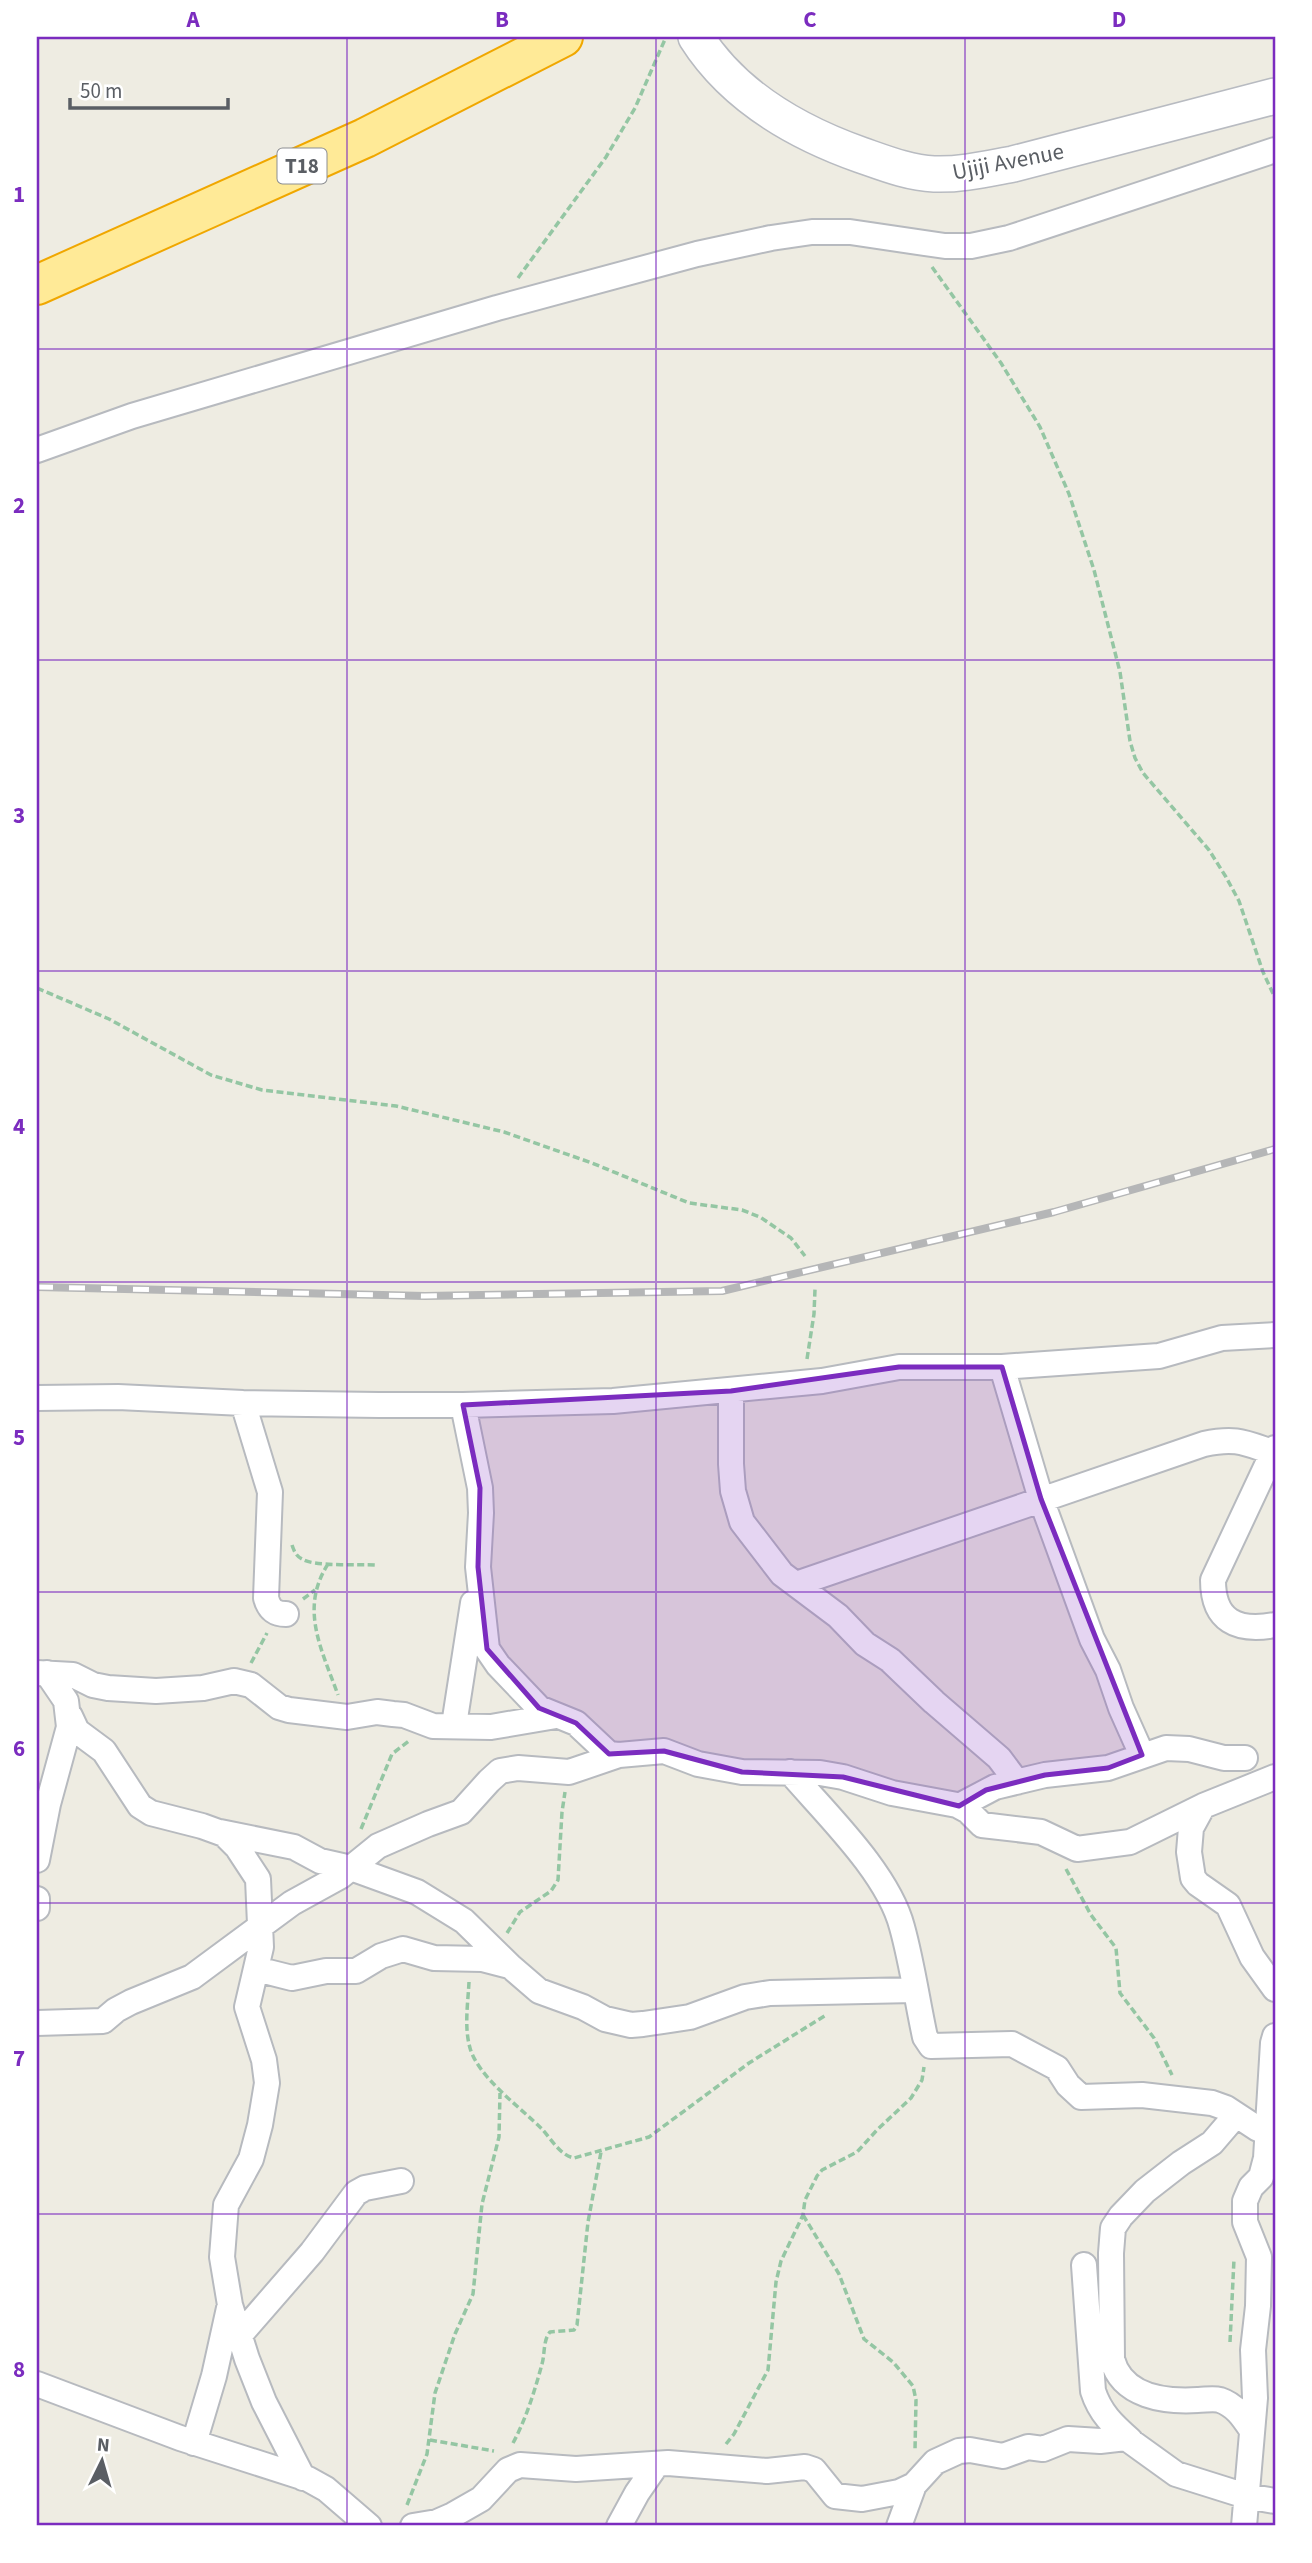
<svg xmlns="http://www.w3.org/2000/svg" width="1312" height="2563" font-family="'Source Sans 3',sans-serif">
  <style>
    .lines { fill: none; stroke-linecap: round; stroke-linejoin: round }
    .minor-casing { stroke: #b7babf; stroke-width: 28 }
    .secondary-casing { stroke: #b8bbc1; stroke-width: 38 }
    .trunk-casing { stroke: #f0a700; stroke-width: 42 }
    .path { stroke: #94c6a3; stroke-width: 3.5; stroke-dasharray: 7 3.5; stroke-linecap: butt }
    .minor { stroke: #fff; stroke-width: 24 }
    .secondary { stroke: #fff; stroke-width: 35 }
    .trunk { stroke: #ffea97; stroke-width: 38 }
    .rail-casing { stroke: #b5b6b7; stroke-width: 8 }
    .rail { stroke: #fff; stroke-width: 5; stroke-dasharray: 16; stroke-linecap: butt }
    .marked { fill: #7b2cbf; fill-opacity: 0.2; stroke: #7b2cbf; stroke-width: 5; stroke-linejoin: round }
    .grid { fill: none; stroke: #7b2cbf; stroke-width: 2; stroke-opacity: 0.55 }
    .labels { text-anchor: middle; stroke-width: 5; stroke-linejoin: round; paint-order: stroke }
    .shield { fill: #fff; stroke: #8c8e92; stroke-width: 2 }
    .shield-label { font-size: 21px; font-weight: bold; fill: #5a5e64 }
    .street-label { font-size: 23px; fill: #5a5e64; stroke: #fff }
    .neatline { fill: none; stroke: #7b2cbf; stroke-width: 2.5 }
    .grid-label { font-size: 23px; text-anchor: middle; font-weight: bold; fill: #7b2cbf }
  </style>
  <rect width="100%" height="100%" fill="#eeece2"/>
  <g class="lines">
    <!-- minor casing -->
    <g class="minor-casing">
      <path id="minor" d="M37,450L132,416L497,308L697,254L771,238L812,232H850L945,246H971L1009,238L1275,150
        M1002,1367L1041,1499L1092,1639L1108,1670L1121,1708L1142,1755
        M731,1391V1464L733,1491L742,1522L782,1574L838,1616L865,1644L890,1660L934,1702L999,1758L1017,1782
        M37,1398L118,1397L243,1403L379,1405H463L613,1401L822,1381L899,1367H1002L1159,1356L1222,1338L1275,1335
        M243,1403L270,1492L266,1598C269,1609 274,1614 286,1614
        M463,1405L480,1488L481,1513L478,1567L487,1649L498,1665L539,1708L576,1723L609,1754L619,1755L664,1751L698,1764L742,1772L820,1773L843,1777L892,1793L957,1805L968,1811L982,1825L1041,1832L1077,1849L1130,1842L1203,1806
        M1275,1448L1213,1580C1213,1621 1237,1632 1275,1625
        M796,1584L1204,1444C1237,1437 1245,1443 1275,1453
        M37,1673L73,1675L93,1685L108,1688L156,1691L203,1688L234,1681L251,1685L279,1707L289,1710L347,1717L377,1712L393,1714L404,1715L433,1726L491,1727L556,1716
        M70,1716L77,1731L104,1751L140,1806L151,1813L202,1826L224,1834L237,1847L258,1879L261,1947L247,2007L264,2060L267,2083L260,2125L251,2159L226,2205L222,2257L230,2305L247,2359L264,2402L303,2478
        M454,1725L473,1603
        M790,1772C826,1814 888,1873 902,1927C912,1963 917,2000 925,2037L931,2046L1012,2044L1057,2068L1068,2085L1081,2097L1142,2095L1212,2103L1226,2108L1258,2129L1275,2130
        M1275,1777L1203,1806L1191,1828L1189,1852L1193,1878L1198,1884L1228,1905L1252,1957L1275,1989
        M959,1806L995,1787L1045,1775L1108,1768L1166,1748L1189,1749L1224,1758H1245
        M220,1832L294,1847L320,1861L351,1868L417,1892L464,1921L510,1966L539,1991L583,2007L605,2019L631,2025L643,2024L690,2017L745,1997L770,1993L915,1990
        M37,1860L48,1804L69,1727L66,1701L47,1673
        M37,1899V1908
        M256,1969L292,1978L326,1971H356L381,1956L403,1949L434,1958L482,1959L509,1966
        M37,2023L103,2021L116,2010L131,2002L192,1977L292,1903L341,1876L378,1846L428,1824L461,1812L489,1781L500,1771L518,1768L569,1772L619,1755
        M1236,2115L1212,2143L1181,2163L1145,2191L1121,2216L1113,2228L1111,2253L1112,2359C1122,2397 1165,2402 1198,2400C1205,2400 1213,2398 1220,2400C1235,2405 1243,2417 1251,2429
        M1084,2265L1093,2391C1100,2413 1113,2425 1130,2440
        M239,2336L312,2252L356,2193L365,2188L401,2181
        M37,2384L180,2438L308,2479L326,2489L369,2526
        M194,2443L214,2376L229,2308
        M413,2526L437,2522L453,2515L481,2499L508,2470L520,2465L576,2469L668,2463L767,2471L805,2467L814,2470L835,2496L862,2499L899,2492L914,2485L935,2462L959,2451L970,2450L1003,2456L1028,2447L1043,2449L1068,2439L1100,2441L1126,2438L1176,2474L1246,2496L1275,2501
        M619,2526L637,2493L657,2464
        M899,2526L914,2485
        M1244,2526L1255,2398L1253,2350L1258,2306L1259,2257L1245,2222V2201L1251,2187L1261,2177L1266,2158L1273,2043L1275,2036"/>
    </g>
    <!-- secondary casing -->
    <g class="secondary-casing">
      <path id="secondary" d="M696,37C734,97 796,132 861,155C884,163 909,173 934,174C960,175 986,169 1013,164L1275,96"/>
    </g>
    <!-- trunk casing -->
    <g class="trunk-casing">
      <path id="trunk" d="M37,285L365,138L563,37"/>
    </g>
    <!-- path -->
    <path class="path" d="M932,267L1001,363L1040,427L1069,494L1094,570L1120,672L1130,741L1135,758L1143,773L1209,850L1226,877L1239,901L1263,972L1275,998
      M518,278L606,157L635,108L666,37
      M37,988L109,1019L211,1075L262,1090L396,1106L504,1132L592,1163L689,1203L742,1210L760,1217L791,1238L805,1256
      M807,1359L814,1314L815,1289
      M292,1545C294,1551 296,1556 302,1559C314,1567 359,1564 376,1565
      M328,1564C299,1609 322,1650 338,1695
      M303,1599L315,1590
      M251,1663L267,1633
      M361,1829L392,1754L410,1740
      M1066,1869L1091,1915L1116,1948L1120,1993L1154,2038L1172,2075
      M507,1933L520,1912L551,1891L558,1880L562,1812L565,1792
      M469,1982C468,2003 464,2027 470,2048C478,2077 521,2108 542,2129C551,2139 560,2155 574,2158L649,2137L749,2063L826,2015
      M803,2215L839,2274L864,2339L893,2362L913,2386L916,2400L915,2450
      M1230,2342L1234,2259
      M430,2440L494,2451
      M513,2443C526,2419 535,2390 542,2364C545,2354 543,2340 550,2332L574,2330L577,2325L588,2222L601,2152
      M726,2444L734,2434L768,2370L776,2282L781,2261L803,2215L805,2200L817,2176L822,2170L857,2152L877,2130L911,2098L922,2080L924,2067
      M407,2505L427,2454L435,2393L455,2334L473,2294L482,2204L499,2137L500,2093"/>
    <!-- minor -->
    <use href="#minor" class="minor"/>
    <!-- secondary -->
    <use href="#secondary" class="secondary"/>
    <!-- trunk -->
    <use href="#trunk" class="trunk"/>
    <!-- rail casing -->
    <g class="rail-casing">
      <path id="rail" d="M37,1287L425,1296L722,1291L1054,1212L1275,1149"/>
    </g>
    <!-- rail -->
    <use href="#rail" class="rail"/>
  </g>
  <!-- marked area -->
  <path class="marked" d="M899,1367H1002L1041,1499L1142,1755L1108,1768L1045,1775L986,1790L959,1806L843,1777L742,1772L664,1751L609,1754L576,1723L539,1708L487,1649L478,1567L480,1488L463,1405L731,1391Z"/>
  <!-- grid -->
  <path class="grid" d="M347,37V2526M656,37V2526M965,37V2526M37,349H1275M37,660H1275M37,971H1275M37,1282H1275M37,1592H1275M37,1903H1275M37,2214H1275"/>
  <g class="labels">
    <!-- shield labels -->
    <rect class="shield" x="277.5" y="148.5" width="49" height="35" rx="5"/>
    <g class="shield-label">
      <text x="302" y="173">T18</text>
    </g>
    <!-- street labels -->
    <g class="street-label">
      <text transform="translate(1008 161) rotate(-11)" y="8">Ujiji Avenue</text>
    </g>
  </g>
  <!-- border -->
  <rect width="1312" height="2563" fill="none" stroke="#ffffff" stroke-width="77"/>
  <!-- north arrow -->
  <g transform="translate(102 2461) rotate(5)" stroke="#ffffff" stroke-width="5" paint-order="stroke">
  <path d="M0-5L12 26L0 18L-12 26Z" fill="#5a5e64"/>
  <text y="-10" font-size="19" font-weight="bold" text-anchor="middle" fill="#5a5e64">N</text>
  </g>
  <!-- scale -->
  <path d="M70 98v10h158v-10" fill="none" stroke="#5a5e64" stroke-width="3.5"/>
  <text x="80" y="98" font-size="21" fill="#5a5e64" stroke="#ffffff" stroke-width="5" paint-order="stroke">50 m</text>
  <rect x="38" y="38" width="1236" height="2486" class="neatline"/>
  <g class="grid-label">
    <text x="193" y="27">A</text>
    <text x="502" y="27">B</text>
    <text x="810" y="27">C</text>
    <text x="1119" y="27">D</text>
    <text x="19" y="202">1</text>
    <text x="19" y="513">2</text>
    <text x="19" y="823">3</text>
    <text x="19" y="1134">4</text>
    <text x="19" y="1445">5</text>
    <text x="19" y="1756">6</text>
    <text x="19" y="2066">7</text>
    <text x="19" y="2377">8</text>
  </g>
</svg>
